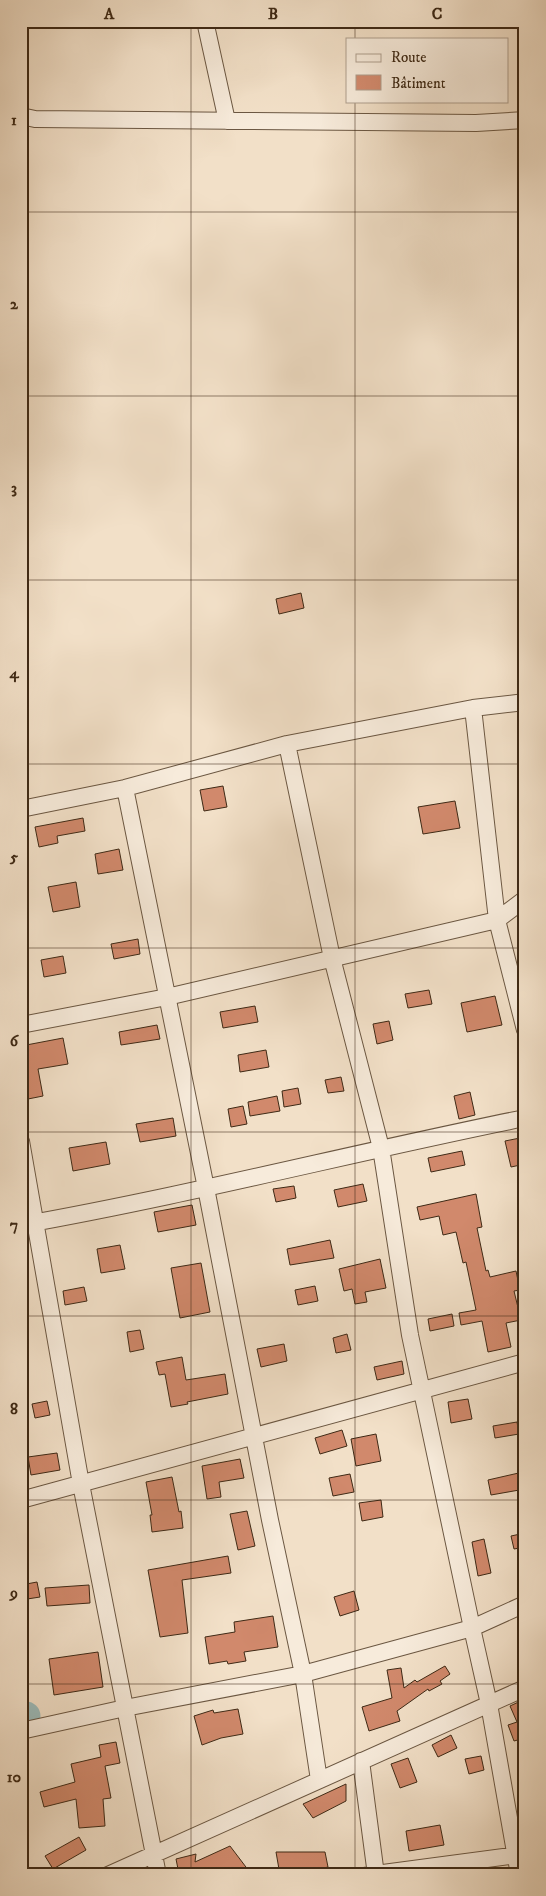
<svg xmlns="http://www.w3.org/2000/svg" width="546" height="1896" font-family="'IM FELL DW Pica',serif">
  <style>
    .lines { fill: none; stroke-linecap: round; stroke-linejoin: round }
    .river { stroke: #9cbcbb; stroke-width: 29 }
    .building { fill: #d1896c; stroke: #3e2915 }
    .street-casing { stroke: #6b5742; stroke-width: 18 }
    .street { stroke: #f7ebdb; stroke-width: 16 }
    .grid { fill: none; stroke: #3e2915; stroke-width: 1; stroke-opacity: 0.55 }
    .neatline { fill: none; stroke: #3e2915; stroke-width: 2 }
    .grid-label { font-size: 16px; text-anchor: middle; font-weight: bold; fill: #3e2915 }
  </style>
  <rect width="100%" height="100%" fill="#f2e0c8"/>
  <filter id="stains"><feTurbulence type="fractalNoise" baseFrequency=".004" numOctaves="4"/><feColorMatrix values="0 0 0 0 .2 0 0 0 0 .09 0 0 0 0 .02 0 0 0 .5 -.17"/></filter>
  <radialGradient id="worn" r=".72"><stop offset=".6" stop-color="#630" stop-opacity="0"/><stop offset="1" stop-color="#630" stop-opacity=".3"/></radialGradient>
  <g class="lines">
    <!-- river -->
    <path class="river" d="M21,1716H26"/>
  </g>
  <!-- building -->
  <path class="building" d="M301,593L304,608L279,614L276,599Z
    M223,786L227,807L204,811L200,790Z
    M455,801L460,828L423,834L418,807Z
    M83,818L85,831L57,836L58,843L39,847L35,827Z
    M119,849L123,870L98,874L95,854Z
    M76,882L80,907L53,912L48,887Z
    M138,939L140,954L114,959L111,944Z
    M63,956L66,973L44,977L41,960Z
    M429,990L432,1004L408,1008L405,994Z
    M495,996L502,1025L467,1032L461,1003Z
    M255,1006L258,1022L223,1028L220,1012Z
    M389,1021L393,1040L377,1044L373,1024Z
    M157,1025L160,1039L121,1045L119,1032Z
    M63,1038L68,1064L38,1069L43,1096L28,1099L21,1061V1046Z
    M266,1050L269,1067L240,1072L238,1055Z
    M341,1077L344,1091L328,1093L325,1080Z
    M298,1088L301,1104L284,1107L282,1091Z
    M470,1092L475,1115L459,1119L454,1096Z
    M277,1096L280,1111L250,1116L248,1102Z
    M243,1106L247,1124L231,1127L228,1109Z
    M173,1118L176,1136L140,1142L136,1124Z
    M525,1137V1164L511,1167L505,1141Z
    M106,1142L110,1164L73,1171L69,1148Z
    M462,1151L465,1165L431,1172L428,1158Z
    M363,1184L367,1201L338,1207L334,1190Z
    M294,1186L296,1198L276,1202L273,1189Z
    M476,1194L482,1227L477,1228L486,1271L488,1270L490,1277L516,1271L520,1290L514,1291L521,1320L506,1323L511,1347L488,1352L482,1321L461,1325L459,1313L476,1310L466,1262L463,1263L456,1232L443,1235L439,1216L420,1220L417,1207Z
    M192,1205L196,1225L158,1232L154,1212Z
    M330,1240L334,1258L290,1265L287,1249Z
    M120,1245L125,1269L101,1273L97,1249Z
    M380,1259L386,1288L365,1292L367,1302L355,1304L352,1289L344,1291L339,1269Z
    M201,1263L210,1312L180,1318L171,1268Z
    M315,1286L318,1301L298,1305L295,1290Z
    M84,1287L87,1301L65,1305L63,1291Z
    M452,1314L454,1326L430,1331L428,1319Z
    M140,1330L144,1349L130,1352L127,1332Z
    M347,1334L351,1350L336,1353L333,1338Z
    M284,1344L287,1361L261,1367L257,1349Z
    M182,1357L186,1380L225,1374L228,1394L187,1402L188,1404L171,1407L165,1374L159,1375L156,1362Z
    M402,1361L404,1374L377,1380L374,1367Z
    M468,1399L472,1419L451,1423L448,1402Z
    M47,1401L50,1415L35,1418L32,1404Z
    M517,1422L519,1434L495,1438L493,1426Z
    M342,1430L347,1446L320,1454L315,1438Z
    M376,1434L381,1461L356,1466L351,1439Z
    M57,1453L60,1470L31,1475L28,1457Z
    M240,1459L244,1478L219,1482L221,1497L207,1499L202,1466Z
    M523,1472L525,1489L491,1495L488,1480Z
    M350,1474L354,1492L333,1496L329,1478Z
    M172,1477L179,1512L181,1511L183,1528L152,1532L150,1515H152L146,1482Z
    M381,1500L383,1517L362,1521L359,1503Z
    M247,1511L255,1546L238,1550L230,1514Z
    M525,1533V1547L514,1549L511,1536Z
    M484,1539L491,1573L478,1576L472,1542Z
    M228,1556L231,1573L182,1580L188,1633L160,1637L148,1570Z
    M37,1582L40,1597L21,1600V1585Z
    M89,1585L90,1603L47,1606L45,1588Z
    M354,1591L359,1610L340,1616L334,1597Z
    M273,1616L278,1647L244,1652L246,1661L228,1664L227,1661L209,1664L205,1637L235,1632L234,1622Z
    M98,1652L103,1687L54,1695L49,1659Z
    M445,1666L450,1674L440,1681L442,1684L429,1691L428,1689L397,1711L400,1721L369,1731L362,1707L392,1698L387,1670L401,1668L404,1688L415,1680L417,1682Z
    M525,1699V1738L514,1741L508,1725L517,1722L510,1706Z
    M238,1709L243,1734L221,1738L202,1745L194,1716L213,1710L214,1713Z
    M451,1735L457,1748L438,1757L432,1745Z
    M116,1742L120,1763L105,1766L111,1798L103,1799L105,1826L79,1828L76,1799L44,1807L40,1792L75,1782L71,1764L101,1757L99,1745Z
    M481,1756L484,1770L469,1774L465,1759Z
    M408,1758L417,1782L400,1788L391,1764Z
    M346,1784V1801L313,1818L303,1804Z
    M440,1825L444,1845L409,1851L406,1831Z
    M79,1837L86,1850L53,1869L45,1856Z
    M230,1846L252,1875H168L178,1869L176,1859L196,1854L195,1862Z
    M276,1852H325L328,1867L296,1875H280Z"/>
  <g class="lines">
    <!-- street casing -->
    <g class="street-casing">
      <path id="street" d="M205,21L227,121
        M21,116L35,119L476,123L525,120
        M473,708L497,920L525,1030
        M287,744L332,958L381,1148L410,1335L472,1628L489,1704L519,1875
        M125,788L206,1188L270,1520L303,1674L319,1780
        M21,809L125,788L287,744L473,708L525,702
        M21,1025L167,997L497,920L525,899
        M21,1141L81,1484L158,1875
        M21,1225C190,1195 356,1152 525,1118
        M21,1500L525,1362
        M21,1731L125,1708L303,1674L472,1628L525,1604
        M361,1761L376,1875
        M108,1875L525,1688
        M368,1875L525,1854"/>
    </g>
    <!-- street -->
    <use href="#street" class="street"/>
  </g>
  <!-- grid -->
  <path class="grid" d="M191,21V1875M355,21V39M355,101V1875M21,212H525M21,396H525M21,580H525M21,764H525M21,948H525M21,1132H525M21,1316H525M21,1500H525M21,1684H525"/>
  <!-- margin -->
  <rect width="546" height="1896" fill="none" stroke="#f2e0c8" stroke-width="55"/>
  <!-- legend -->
  <rect x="346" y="38" width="162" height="65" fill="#f7ebdb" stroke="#ad9d8c"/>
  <rect x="356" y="54" width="25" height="8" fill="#f7ebdb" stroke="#ad9d8c"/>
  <text x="391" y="62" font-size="15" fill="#3e2915">Route</text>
  <rect x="356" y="75" width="25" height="15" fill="#d1896c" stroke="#ad9d8c"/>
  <text x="391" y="88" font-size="15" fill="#3e2915">Bâtiment</text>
  <rect x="28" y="28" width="490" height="1840" class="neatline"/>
  <g class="grid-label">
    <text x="109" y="19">A</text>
    <text x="273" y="19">B</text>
    <text x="437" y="19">C</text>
    <text x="14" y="125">1</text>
    <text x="14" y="309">2</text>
    <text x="14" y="493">3</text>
    <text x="14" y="678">4</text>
    <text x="14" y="862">5</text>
    <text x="14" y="1046">6</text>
    <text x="14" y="1230">7</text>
    <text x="14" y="1414">8</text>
    <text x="14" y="1598">9</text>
    <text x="14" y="1782">10</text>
  </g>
  <rect width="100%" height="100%" filter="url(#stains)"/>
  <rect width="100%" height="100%" fill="url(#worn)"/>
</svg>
